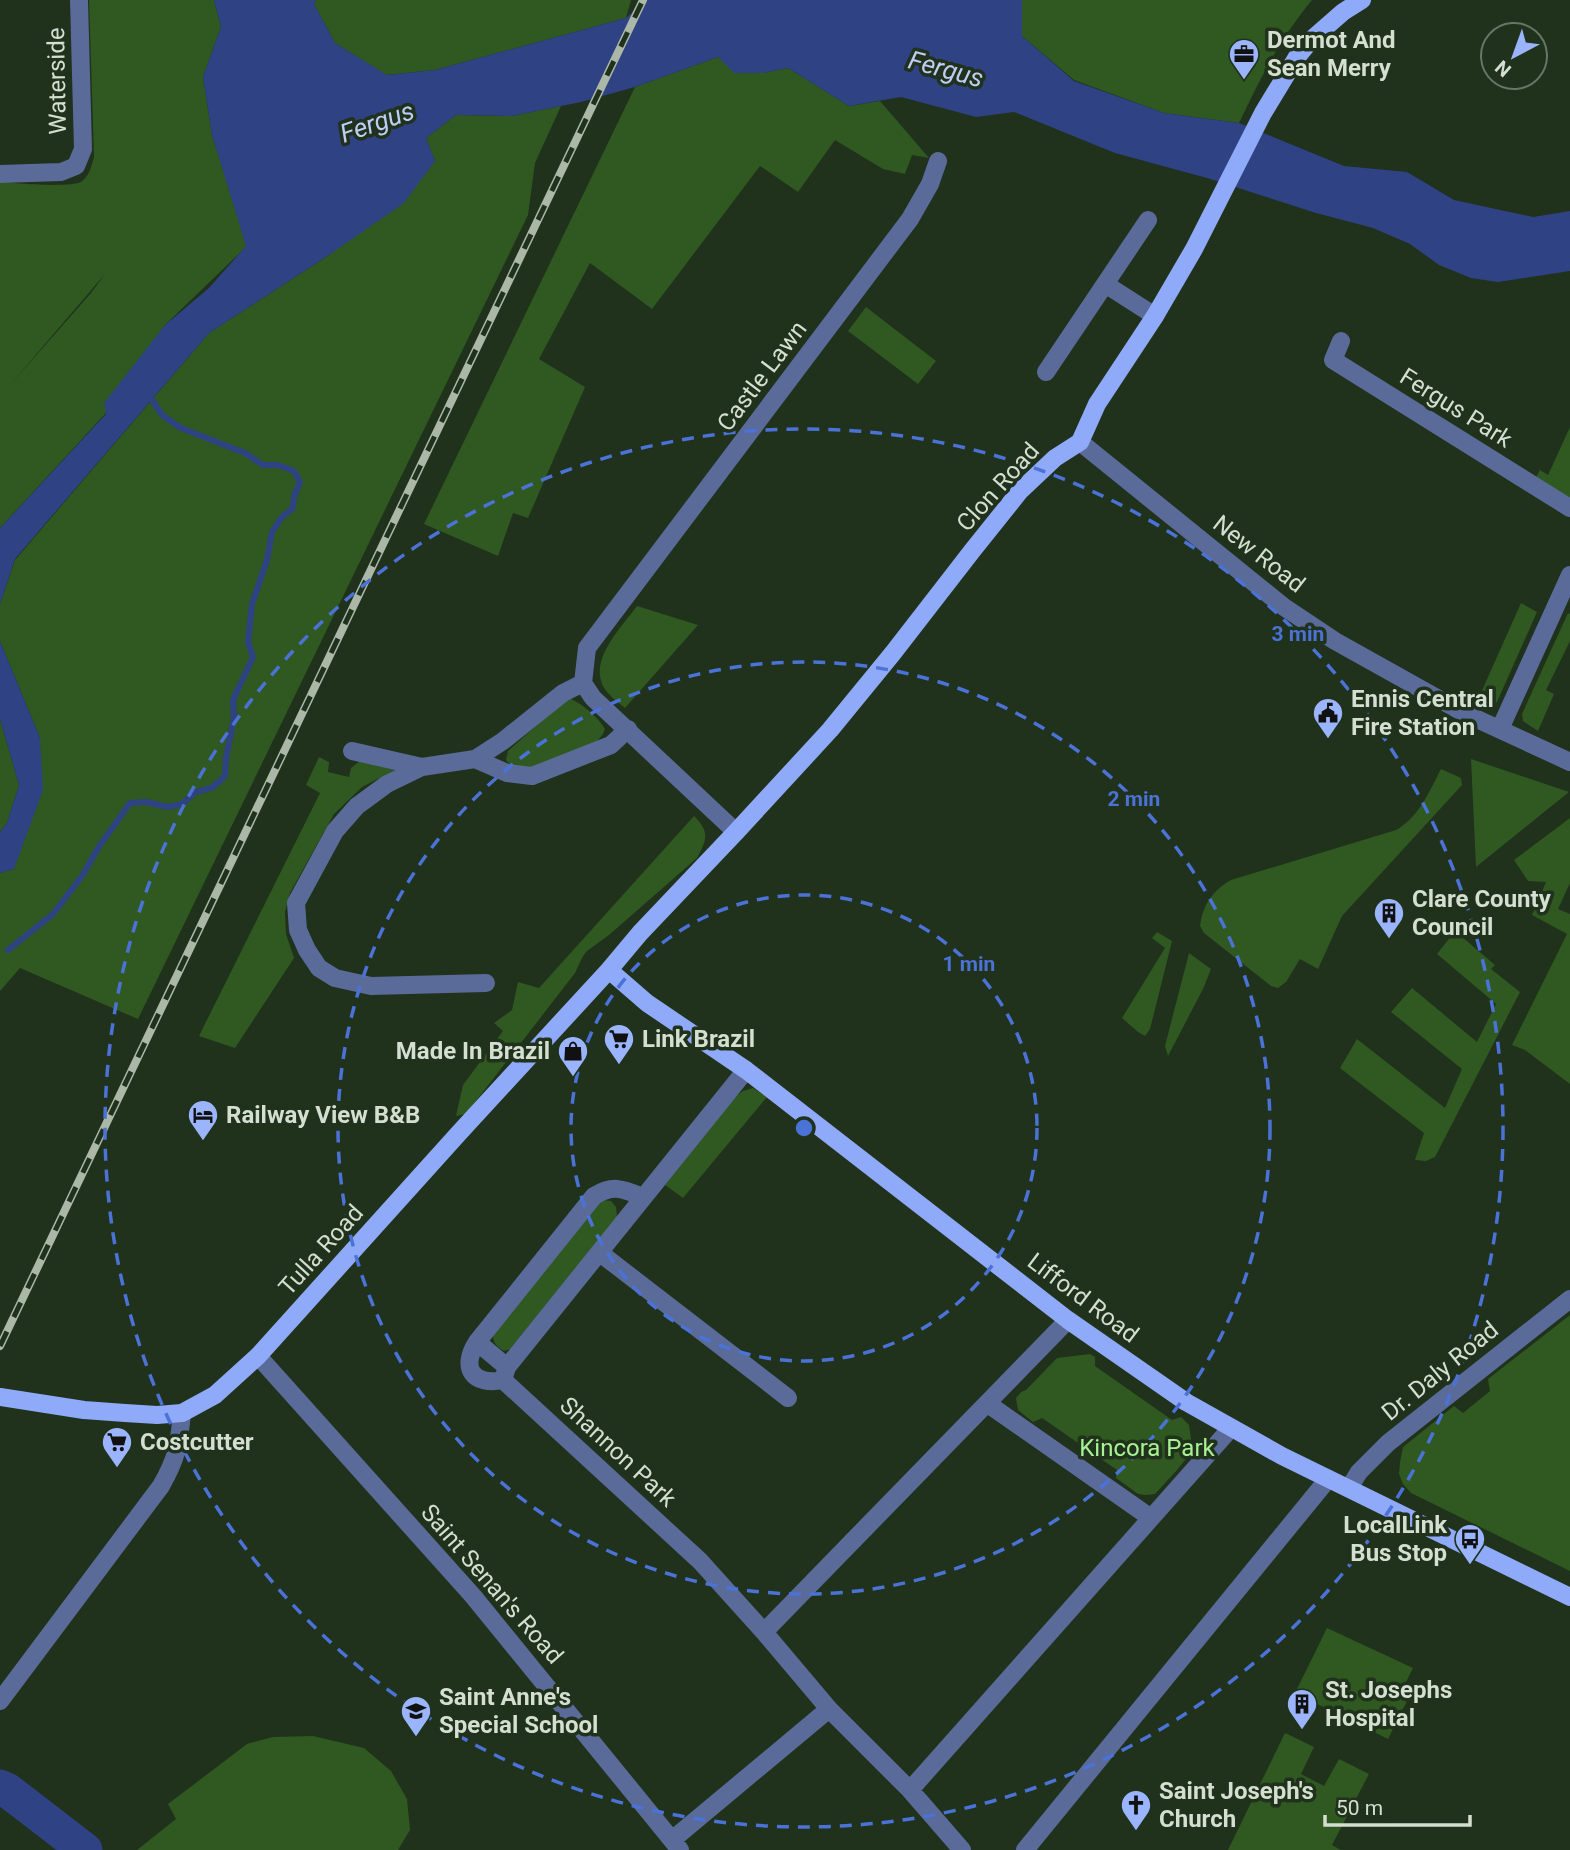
<svg xmlns="http://www.w3.org/2000/svg" width="1570" height="1850" font-family="Roboto,sans-serif">
  <style>
    .green { fill: #2f5921; fill-rule: evenodd }
    .water { fill: #2f4283 }
    .lines { fill: none; stroke-linecap: round; stroke-linejoin: round }
    .stream { stroke: #2f4283; stroke-width: 6 }
    .river { stroke: #2f4283; stroke-width: 35 }
    .minor { stroke: #5a6b9a; stroke-width: 18 }
    .major { stroke: #8faaf8; stroke-width: 18 }
    .rail-casing { stroke: #abb8a8; stroke-width: 8 }
    .rail { stroke: #20311c; stroke-width: 5; stroke-dasharray: 16; stroke-linecap: butt }
    .ring { fill: none; stroke: #4b72d6; stroke-width: 3.5; stroke-dasharray: 12 9 }
    .labels { text-anchor: middle; stroke-width: 7; stroke-linejoin: round; paint-order: stroke }
    .poi-label { font-size: 24px; font-weight: bold; fill: #d4dfd1; stroke: #20311c; text-anchor: start }
    .street-label { font-size: 24px; fill: #d4dfd1; stroke: #20311c }
    .park-label { font-size: 24px; fill: #a9f195; stroke: #20311c }
    .water-label { font-size: 26px; font-style: italic; fill: #becdf3; stroke: #20311c }
    .centre { fill: #4b72d6; stroke: #20311c; stroke-width: 3.5 }
    .ring-label { font-size: 21px; text-anchor: middle; font-weight: bold; fill: #4b72d6; stroke: #20311c; stroke-width: 7; stroke-linejoin: round; paint-order: stroke }
  </style>
  <rect width="100%" height="100%" fill="#20311c"/>
  <!-- green -->
  <path class="green" d="M89,0H214L221,27L203,77L212,135L247,246L165,325L106,413L0,528V182C16,183 69,188 81,182C89,177 92,165 94,157ZM105,274L91,293L10,385Z
    M316,0H631L626,18L435,70L386,75L335,43L314,4Z
    M1022,0H1312C1279,40 1261,77 1239,123L1164,113L1074,80L1022,36Z
    M718,57L763,73L788,68L849,106L880,101L929,158L912,155L905,174L883,169L835,140L798,192L760,166L652,309L590,263L539,359L585,387L528,518L513,513L498,556L424,524L635,87Z
    M561,106L535,163L528,215L138,1019L20,968L0,991V873L14,869L40,738L0,641V604L15,560L209,333L329,255L435,161L426,138L456,115L512,116Z
    M866,307L936,361L918,384L848,331Z
    M1570,427V498L1536,477L1540,470L1548,475Z
    M1521,603L1537,612L1497,702C1489,708 1486,708 1476,704Z
    M637,606L698,625L625,708C619,703 613,699 608,693C583,665 621,628 637,606Z
    M1568,613L1570,614V641L1546,690L1554,694L1538,731L1523,721L1522,714Z
    M571,699C585,706 597,716 605,729L603,734L595,744L536,768L510,765L506,760L508,751L564,701Z
    M0,719L19,785L7,823L0,832Z
    M319,757L329,762L328,772L349,777L351,768L360,761L395,770L362,787L334,814L290,893L285,912L286,934L294,958L235,1048L199,1036L320,793L306,785Z
    M1471,759L1569,792L1476,867Z
    M1441,769L1461,778L1462,785L1342,916L1318,969L1300,959L1286,982L1278,988L1271,986L1204,933L1200,926C1203,905 1212,891 1231,880L1396,830C1419,817 1429,792 1441,769Z
    M694,816C710,832 707,839 697,858L609,935L587,951L583,956L575,973L466,1114L456,1116L463,1085L503,1031L494,1023L512,1010L518,982L539,988Z
    M1570,818V883L1558,909L1570,914V1084L1525,1050L1512,1045L1567,934L1532,915L1546,882L1528,881L1514,860Z
    M1455,931L1495,965L1491,969L1520,992L1435,1157L1426,1161L1415,1160L1424,1133L1340,1068L1357,1039L1445,1108L1462,1069L1391,1012L1412,988L1477,1042L1496,1004L1437,954Z
    M1157,932L1172,941L1150,1029L1145,1036L1138,1032L1122,1018L1165,948L1152,938Z
    M1189,953L1211,969L1203,989L1168,1056L1165,1046Z
    M753,1088L767,1097L683,1198L665,1185L732,1099L743,1091Z
    M603,1200L611,1201L616,1207L617,1217L510,1349L504,1351C497,1347 493,1343 493,1335L598,1203Z
    M1570,1315V1571L1411,1493L1403,1484L1399,1474L1400,1462L1403,1447L1454,1406L1463,1413L1490,1391L1488,1379Z
    M1090,1354L1095,1357V1366L1172,1420L1181,1417L1189,1425L1192,1446L1189,1455L1177,1470L1155,1494L1146,1495L1138,1494L1116,1478L1117,1470L1042,1418L1033,1422L1018,1410L1016,1398L1021,1392L1026,1390L1057,1358Z
    M1327,1628L1413,1668L1401,1692L1409,1697L1388,1739L1295,1693Z
    M1285,1733L1314,1747L1301,1774L1324,1786L1339,1759L1369,1774L1332,1845L1341,1850H1228Z
    M313,1736L364,1748L391,1771L407,1799L410,1830L398,1850H137L176,1819L168,1804L247,1744L273,1737Z"/>
  <!-- water -->
  <path class="water" d="M214,0H316L314,4L335,43L387,75L435,70L626,18L646,0H1022V36L1074,81L1164,113L1239,123L1344,166L1407,172L1454,200L1533,217L1570,211V271L1498,282L1471,278L1439,265L1410,244L1373,228L1316,213L1207,178L1115,153L1014,112L976,117L901,97L849,106L788,68L763,73H734L718,57L635,87L581,102L512,116L456,115L426,138L435,161L404,203L329,255L209,333L15,559L0,604V528L106,414L104,403L165,325L209,288L246,246L212,135L203,77L221,27Z
    M0,641L40,738L43,790L14,869L0,873V832L7,823L19,785L0,719Z"/>
  <g class="lines">
    <!-- stream -->
    <path class="stream" d="M8,950L53,914L82,876L100,845L130,803L146,802L168,807L182,804L194,793L213,787L225,776L226,758L234,718L233,700L253,657L248,642L252,604L267,560L272,532L282,517L293,508L294,496L300,482L294,471L278,465H263L245,453L181,428L162,415L149,395"/>
    <!-- river -->
    <path class="river" d="M0,1787L7,1790L85,1850"/>
    <!-- minor -->
    <path class="minor" d="M0,174L61,172L76,166L83,149L79,0
      M1105,284L1155,316
      M1341,341L1333,360L1570,508
      M1046,372L1148,220
      M1080,442L1284,607L1335,641L1464,713L1570,762
      M583,683L587,648L910,219L930,184L938,161
      M1500,729L1570,575
      M352,751L422,767L475,759L507,773L532,776L611,745L628,729
      M475,759L503,741L563,693L583,683L593,698L736,832
      M422,767L387,784L357,806L335,831L296,903L298,930L307,950L319,968L335,978L371,986L486,983
      M643,1197C623,1189 614,1184 594,1196L477,1342C460,1368 473,1386 503,1380L700,1561L764,1632L829,1709L910,1790
      M600,1253L788,1398
      M477,1342L507,1367
      M258,1356L473,1596L680,1850
      M503,1380L507,1367L746,1070
      M988,1404L1151,1518
      M1349,1488L1359,1472L1388,1443L1570,1299
      M764,1632L1068,1320
      M0,1701L161,1486C177,1458 179,1445 182,1413
      M672,1840L829,1709
      M962,1850L910,1790L1231,1428
      M1025,1850L1328,1479"/>
    <!-- major -->
    <path class="major" d="M609,970L647,1003L746,1070L1068,1320L1186,1402L1282,1456L1570,1597
      M0,1397L84,1410L125,1413L157,1415L182,1413L215,1395L258,1356L459,1133L609,970L640,933L736,832L830,730L893,653L972,551L1020,491L1055,458L1080,442L1097,404L1155,316L1194,249L1263,113L1297,57L1311,40L1343,12L1362,0"/>
    <!-- rail casing -->
    <g class="rail-casing">
      <path id="rail" d="M0,1346L643,0"/>
    </g>
    <!-- rail -->
    <use href="#rail" class="rail"/>
  </g>
  <!-- distance rings -->
  <g class="ring">
    <circle cx="804" cy="1128" r="233"/>
    <circle cx="804" cy="1128" r="466"/>
    <circle cx="804" cy="1128" r="699"/>
  </g>
  <!-- icons -->
  <defs>
    <g id="office-pin" transform="scale(1.575)"><path d="M0 17L-7.5 6A9.5 9.5 0 1 1 7.5 6Z" fill="#9ab5fd" stroke="#20311c"/><path d="M-6-3h4V-5.5h4V-3h4V5H-6ZM-1-4.5V-3h2v-1.5ZM-6 0V1H6V0Z" fill="#111"/></g>
    <g id="civic-pin" transform="scale(1.575)"><path d="M0 17L-7.5 6A9.5 9.5 0 1 1 7.5 6Z" fill="#9ab5fd" stroke="#20311c"/><path d="M-.6-6.5H3V-4.5H.6V-3L4-1V1h2V6H-6V1h2V-1L-.6-3ZM-1.2 2.5V6h2.4V2.5Z" fill="#111"/></g>
    <g id="building-pin" transform="scale(1.575)"><path d="M0 17L-7.5 6A9.5 9.5 0 1 1 7.5 6Z" fill="#9ab5fd" stroke="#20311c"/><path d="M-4-6H4V6H1V3H-1V6H-4ZM-2.5-4.3h1.7v1.8h-1.7ZM.8-4.3h1.7v1.8H.8ZM-2.5-1h1.7V.8h-1.7ZM.8-1h1.7V.8H.8Z" fill="#111"/></g>
    <g id="supermarket-pin" transform="scale(1.575)"><path d="M0 17L-7.5 6A9.5 9.5 0 1 1 7.5 6Z" fill="#9ab5fd" stroke="#20311c"/><path d="M-6-5.5h2.5l.6 2H6L4.5 2H-2.5L-4.4-4H-6ZM-1.5 3.2a1.3 1.3 0 1 0 .1 0ZM3 3.2a1.3 1.3 0 1 0 .1 0Z" fill="#111"/></g>
    <g id="shop-pin" transform="scale(1.575)"><path d="M0 17L-7.5 6A9.5 9.5 0 1 1 7.5 6Z" fill="#9ab5fd" stroke="#20311c"/><path d="M-5-2.5h2.3a2.7 3.5 0 0 1 5.4 0H5L5.5 6h-11ZM-1.5-2.5h3a1.5 2.3 0 0 0-3 0Z" fill="#111"/></g>
    <g id="hotel-pin" transform="scale(1.575)"><path d="M0 17L-7.5 6A9.5 9.5 0 1 1 7.5 6Z" fill="#9ab5fd" stroke="#20311c"/><path d="M-6-4.5h1.5V1H6V5H4.5V3h-9V5H-6ZM-4 0a1.8 1.8 0 1 1 3.6 0ZM.5 0V-2.5h3Q6-2.5 6 0Z" fill="#111"/></g>
    <g id="bus-pin" transform="scale(1.575)"><path d="M0 17L-7.5 6A9.5 9.5 0 1 1 7.5 6Z" fill="#9ab5fd" stroke="#20311c"/><path d="M-5-6H5V4H4V6H2V4H-2V6H-4V4H-5ZM-3.5-4V0h7V-4ZM-3.5 1.2v1.5H-2V1.2ZM2 1.2v1.5H3.5V1.2Z" fill="#111"/></g>
    <g id="school-pin" transform="scale(1.575)"><path d="M0 17L-7.5 6A9.5 9.5 0 1 1 7.5 6Z" fill="#9ab5fd" stroke="#20311c"/><path d="M0-5L7-2L0 1L-7-2ZM-4 1L0 2.5L4 1V4Q0 6-4 4Z" fill="#111"/></g>
    <g id="church-pin" transform="scale(1.575)"><path d="M0 17L-7.5 6A9.5 9.5 0 1 1 7.5 6Z" fill="#9ab5fd" stroke="#20311c"/><path d="M-1.2-6h2.4v3.5h3.3v2.4h-3.3V6h-2.4V-.1h-3.3v-2.4h3.3Z" fill="#111"/></g>
  </defs>
  <g fill-rule="evenodd">
    <use href="#office-pin" x="1244" y="54"/>
    <use href="#civic-pin" x="1328" y="713"/>
    <use href="#building-pin" x="1389" y="913"/>
    <use href="#supermarket-pin" x="619" y="1039"/>
    <use href="#shop-pin" x="573" y="1051"/>
    <use href="#hotel-pin" x="203" y="1115"/>
    <use href="#supermarket-pin" x="117" y="1442"/>
    <use href="#bus-pin" x="1470" y="1539"/>
    <use href="#building-pin" x="1302" y="1704"/>
    <use href="#school-pin" x="416" y="1711"/>
    <use href="#church-pin" x="1136" y="1805"/>
  </g>
  <g class="labels">
    <!-- poi labels -->
    <g class="poi-label">
      <text x="1267" y="48">Dermot And<tspan x="1267" dy="28">Sean Merry</tspan></text>
      <text x="1351" y="707">Ennis Central<tspan x="1351" dy="28">Fire Station</tspan></text>
      <text x="1412" y="907">Clare County<tspan x="1412" dy="28">Council</tspan></text>
      <text x="642" y="1047">Link Brazil</text>
      <text x="550" y="1059" text-anchor="end">Made In Brazil</text>
      <text x="226" y="1123">Railway View B&amp;B</text>
      <text x="140" y="1450">Costcutter</text>
      <text x="1447" y="1533" text-anchor="end">LocalLink<tspan x="1447" dy="28">Bus Stop</tspan></text>
      <text x="1325" y="1698">St. Josephs<tspan x="1325" dy="28">Hospital</tspan></text>
      <text x="439" y="1705">Saint Anne's<tspan x="439" dy="28">Special School</tspan></text>
      <text x="1159" y="1799">Saint Joseph's<tspan x="1159" dy="28">Church</tspan></text>
    </g>
    <!-- street labels -->
    <g class="street-label">
      <text transform="translate(57 81) rotate(-91)" y="8">Waterside</text>
      <text transform="translate(762 376) rotate(-53)" y="8">Castle Lawn</text>
      <text transform="translate(1456 408) rotate(32)" y="8">Fergus Park</text>
      <text transform="translate(998 487) rotate(-48)" y="8">Clon Road</text>
      <text transform="translate(1259 554) rotate(38)" y="8">New Road</text>
      <text transform="translate(321 1250) rotate(-48)" y="8">Tulla Road</text>
      <text transform="translate(1083 1298) rotate(37)" y="8">Lifford Road</text>
      <text transform="translate(1440 1371) rotate(-39)" y="8">Dr. Daly Road</text>
      <text transform="translate(618 1452) rotate(43)" y="8">Shannon Park</text>
      <text transform="translate(492 1584) rotate(49)" y="8">Saint Senan's Road</text>
    </g>
    <!-- park labels -->
    <g class="park-label">
      <text x="1147" y="1456">Kincora Park</text>
    </g>
    <!-- water labels -->
    <g class="water-label">
      <text transform="translate(946 69) rotate(15)" y="9">Fergus</text>
      <text transform="translate(377 122) rotate(-19)" y="9">Fergus</text>
    </g>
  </g>
  <circle cx="804" cy="1128" r="10" class="centre"/>
  <g class="ring-label">
    <text x="1298" y="641">3 min</text>
    <text x="1134" y="806">2 min</text>
    <text x="969" y="971">1 min</text>
  </g>
  <!-- north arrow -->
  <g transform="translate(1514 56) rotate(221)"><circle r="33" fill="#20311c" stroke="#687764" stroke-width="2"/>
  <path d="M0-5L12 26L0 18L-12 26Z" fill="#9ab5fd"/>
  <text y="-10" font-size="19" font-weight="bold" text-anchor="middle" fill="#d4dfd1">N</text>
  </g>
  <!-- scale -->
  <path d="M1325 1815v10h145v-10" fill="none" stroke="#d4dfd1" stroke-width="3.5"/>
  <text x="1336" y="1815" font-size="21" fill="#d4dfd1" stroke="#20311c" stroke-width="5" paint-order="stroke">50 m</text>
</svg>
